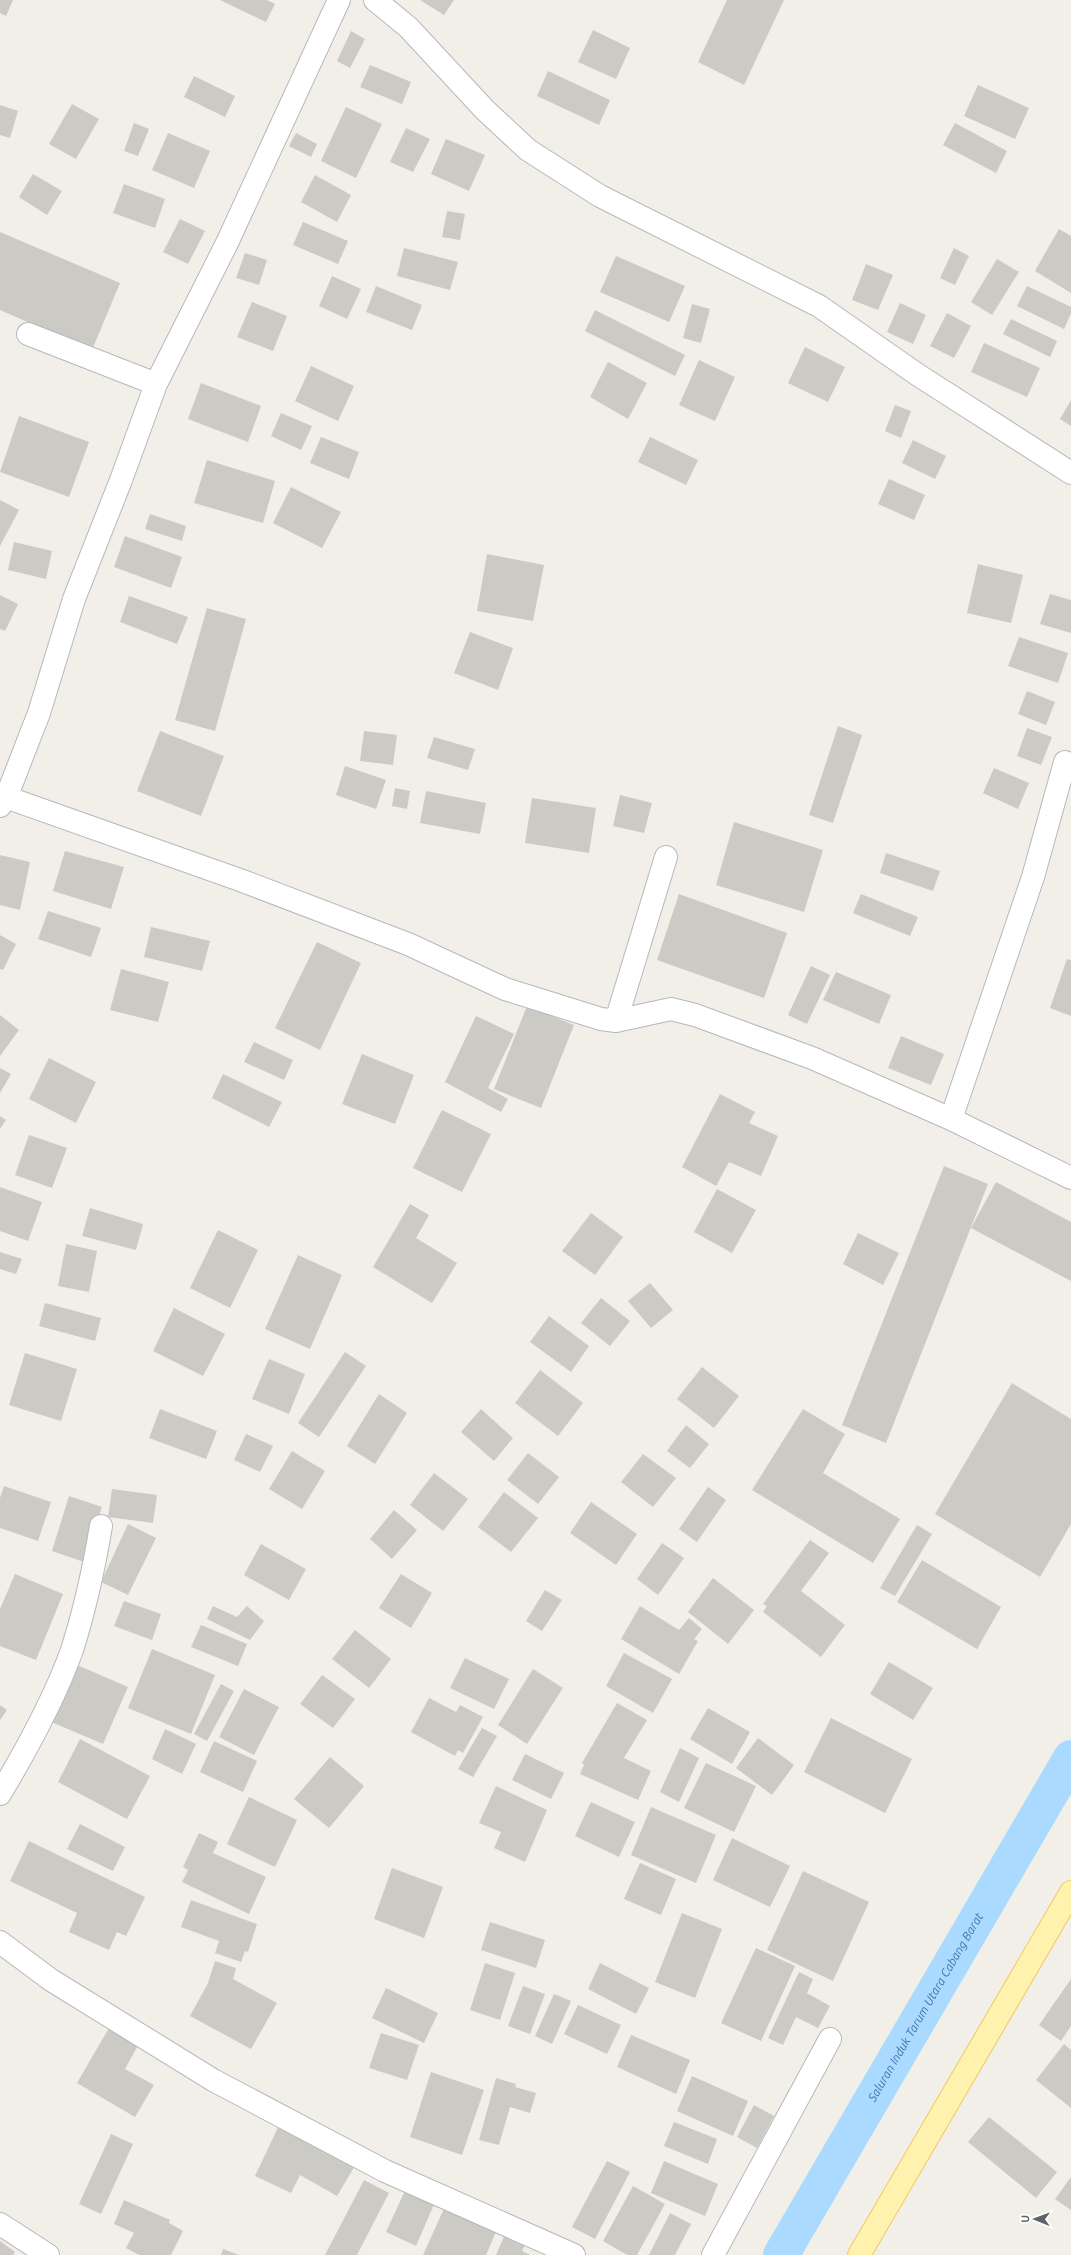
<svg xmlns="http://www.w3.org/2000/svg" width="1071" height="2255" font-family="Ubuntu,sans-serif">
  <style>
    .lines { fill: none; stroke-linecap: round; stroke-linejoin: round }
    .canal { stroke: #aadaff; stroke-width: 36 }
    .building { fill: #cccac5 }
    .street-casing { stroke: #b5b8bc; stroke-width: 24 }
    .primary-casing { stroke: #f2c960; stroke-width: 24 }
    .street { stroke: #fff; stroke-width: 22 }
    .primary { stroke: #fff2af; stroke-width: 22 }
    .labels { text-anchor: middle; stroke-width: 3; stroke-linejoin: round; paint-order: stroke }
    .water-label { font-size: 12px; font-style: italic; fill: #4174aa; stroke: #fff }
  </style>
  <rect width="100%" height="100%" fill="#f1efe8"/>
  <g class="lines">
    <!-- canal -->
    <path class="canal" id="s1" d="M781,2255L1071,1758"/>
  </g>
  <!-- building -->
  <path class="building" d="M0,0H13L6,16L0,13Z
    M220,0H267L275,4L266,22Z
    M420,0H454L444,15Z
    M727,0H784L744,85L698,62Z
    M593,30L630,48L616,79L578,62Z
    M351,31L365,39L350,68L337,61Z
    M370,65L411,82L402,104L360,87Z
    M548,71L610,100L599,125L537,96Z
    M194,76L235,96L225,117L184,97Z
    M978,85L1029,108L1015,139L964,116Z
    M72,104L99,119L76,159L49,144Z
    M0,105L18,111L10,138L0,135Z
    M346,107L382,124L356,178L321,161Z
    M134,123L149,129L138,156L124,151Z
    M955,123L1007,151L996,173L943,145Z
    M406,128L430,139L413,172L390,162Z
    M168,133L210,151L194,188L152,170Z
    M296,133L317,144L311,157L289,146Z
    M446,139L485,155L469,191L431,174Z
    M33,174L62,191L47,215L19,197Z
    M315,175L351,195L337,222L301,202Z
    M124,184L165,199L155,228L113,213Z
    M447,211L465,214L460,240L442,237Z
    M180,219L205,231L188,264L163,252Z
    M303,222L348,241L338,264L293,245Z
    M1059,229L1071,236V293L1035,271Z
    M0,232L120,283L92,350L0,310Z
    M404,248L458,262L450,290L397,276Z
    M954,248L969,256L955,285L940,278Z
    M245,253L267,260L259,285L236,278Z
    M616,256L685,286L669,322L600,292Z
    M997,259L1019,272L992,315L971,302Z
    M866,264L893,275L878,310L852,300Z
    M332,276L361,289L347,319L319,306Z
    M376,286L422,305L412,330L366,312Z
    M1027,286L1071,307V313L1064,329L1017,306Z
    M252,302L287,316L273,351L237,337Z
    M900,303L926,315L913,344L887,332Z
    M692,304L710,309L701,343L683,338Z
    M595,310L685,355L675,376L585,331Z
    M947,313L971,326L954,358L930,346Z
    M1011,319L1057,341L1050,357L1003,334Z
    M984,343L1040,368L1027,397L971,372Z
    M805,347L845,367L828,402L788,383Z
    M699,360L735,377L715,421L679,405Z
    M608,362L647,383L628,419L590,397Z
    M311,366L354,386L338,421L295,401Z
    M201,383L261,406L248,442L188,419Z
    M1071,400V426L1060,419Z
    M895,405L911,411L901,438L885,431Z
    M281,413L312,426L301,450L271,436Z
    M19,416L89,442L69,497L0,472Z
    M321,437L359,452L349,479L310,463Z
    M650,437L698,460L686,485L638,462Z
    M913,440L946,456L935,479L902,463Z
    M207,460L275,481L263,523L194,503Z
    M889,479L925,495L914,520L878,504Z
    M291,487L341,512L322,548L273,523Z
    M0,500L19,510L0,546Z
    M150,514L186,526L182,541L145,529Z
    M125,536L182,557L171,588L114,567Z
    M14,542L52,551L46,579L8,570Z
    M487,554L544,565L533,621L477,611Z
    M978,564L1023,575L1011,623L967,613Z
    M1050,594L1071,600V633L1040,624Z
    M0,595L18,604L5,631L0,629Z
    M129,596L188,617L177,644L120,622Z
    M207,608L246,619L215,731L175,720Z
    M470,632L513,648L498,690L454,673Z
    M1019,637L1068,653L1058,683L1008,666Z
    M1027,691L1055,702L1046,725L1018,714Z
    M838,726L862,735L833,823L809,815Z
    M1027,728L1052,737L1041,765L1017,756Z
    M160,731L224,756L201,816L137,791Z
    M364,731L397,735L393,765L360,761Z
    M434,737L475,749L468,770L427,758Z
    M345,766L386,780L376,809L336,795Z
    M994,768L1029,783L1018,809L983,793Z
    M395,788L410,791L407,809L392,806Z
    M426,791L486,803L480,834L420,823Z
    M620,795L652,803L644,833L613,826Z
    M532,798L596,808L589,853L525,843Z
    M734,822L823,850L804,912L716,885Z
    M65,851L124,867L111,909L53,891Z
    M886,853L940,871L933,891L880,873Z
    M0,855L30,862L20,910L0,905Z
    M679,894L787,933L764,998L657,960Z
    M861,894L918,917L910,936L853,913Z
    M48,911L101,928L91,957L38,939Z
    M151,927L210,941L202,971L144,957Z
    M0,935L16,944L3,970L0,969Z
    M317,942L361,963L320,1050L275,1028Z
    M1067,959L1071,960V1016L1050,1008Z
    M811,966L830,975L807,1024L788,1015Z
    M121,969L169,982L158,1022L110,1010Z
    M836,972L891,995L879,1024L823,1000Z
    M527,1006L574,1025L541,1108L494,1089Z
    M0,1015L19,1030L0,1056Z
    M476,1016L514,1034L488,1088L508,1099L501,1112L445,1082Z
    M901,1036L944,1054L931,1085L888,1068Z
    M254,1042L293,1060L284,1080L244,1062Z
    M362,1054L414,1075L395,1124L342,1104Z
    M49,1058L96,1082L76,1123L29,1099Z
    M0,1068L11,1074L0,1093Z
    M223,1074L282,1102L269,1127L212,1098Z
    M720,1094L755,1112L749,1123L778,1136L761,1176L729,1162L716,1186L682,1167Z
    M442,1110L491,1134L462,1192L413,1168Z
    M0,1116L6,1120L0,1129Z
    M29,1135L67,1148L52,1188L15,1175Z
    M944,1166L988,1184L886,1443L842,1425Z
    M996,1182L1071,1222V1281L971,1228Z
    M0,1187L42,1202L28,1241L0,1231Z
    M717,1189L756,1210L732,1253L694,1232Z
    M410,1204L429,1215L416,1238L457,1263L432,1303L373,1267Z
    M90,1208L143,1224L136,1250L82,1236Z
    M591,1213L623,1237L595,1275L562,1251Z
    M218,1230L258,1250L230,1308L190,1288Z
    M858,1233L899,1253L883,1285L843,1264Z
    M66,1244L97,1251L89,1292L58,1286Z
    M0,1252L22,1259L16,1274L0,1269Z
    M298,1255L342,1275L310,1349L265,1329Z
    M650,1283L673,1310L651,1328L628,1301Z
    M601,1298L630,1321L610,1346L581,1323Z
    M45,1303L101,1318L95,1341L39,1326Z
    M174,1308L225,1334L203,1376L153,1351Z
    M549,1316L589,1346L571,1372L530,1342Z
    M345,1352L366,1366L319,1437L298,1423Z
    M25,1353L77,1369L61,1421L9,1405Z
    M269,1359L305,1374L289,1414L252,1399Z
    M702,1367L739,1396L714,1428L677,1399Z
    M540,1370L583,1403L558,1436L515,1403Z
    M1012,1383L1071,1419V1524L1040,1577L935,1514Z
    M379,1394L407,1413L375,1464L347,1446Z
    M160,1409L217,1431L206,1459L149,1438Z
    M481,1409L513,1438L494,1461L461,1432Z
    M803,1409L845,1434L823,1473L900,1519L873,1563L752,1490Z
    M686,1425L709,1444L690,1468L667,1451Z
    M246,1434L273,1446L260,1472L234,1460Z
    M292,1451L325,1471L302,1509L269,1489Z
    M528,1453L559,1477L538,1504L507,1480Z
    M643,1454L676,1478L653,1507L621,1482Z
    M434,1473L468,1499L443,1531L410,1505Z
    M4,1486L51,1502L38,1541L0,1528V1498Z
    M708,1487L726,1500L697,1542L679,1529Z
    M112,1489L157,1495L153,1523L108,1517Z
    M504,1492L538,1518L511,1552L478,1527Z
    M69,1496L102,1507L84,1562L52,1551Z
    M591,1502L637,1534L616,1565L570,1533Z
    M394,1510L417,1530L392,1559L370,1539Z
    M128,1524L156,1538L128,1595L101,1582Z
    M917,1525L932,1534L895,1596L880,1588Z
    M810,1540L829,1553L801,1591L845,1625L821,1657L763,1612L767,1606L763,1604Z
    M662,1543L684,1558L658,1595L637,1579Z
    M261,1544L306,1569L289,1600L244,1575Z
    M922,1560L1001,1607L977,1649L897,1602Z
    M15,1574L63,1594L36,1660L0,1646V1609Z
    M401,1574L432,1593L411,1628L379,1608Z
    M713,1578L754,1610L728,1644L688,1612Z
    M545,1590L562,1600L542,1631L526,1621Z
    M124,1601L161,1614L152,1640L114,1626Z
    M213,1606L237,1617L247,1606L264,1621L250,1640L207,1619Z
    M640,1606L679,1630L689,1618L702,1629L694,1639L698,1641L679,1674L621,1639Z
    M201,1625L247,1644L238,1666L191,1647Z
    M355,1630L391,1659L369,1688L332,1659Z
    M152,1649L215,1675L191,1734L128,1708Z
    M624,1653L672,1679L653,1713L606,1686Z
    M465,1658L509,1679L494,1709L450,1688Z
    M889,1662L933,1688L913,1720L870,1694Z
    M75,1664L128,1687L103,1744L49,1721Z
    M533,1669L563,1688L527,1744L498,1725Z
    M322,1675L355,1699L333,1728L300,1704Z
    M221,1684L234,1691L207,1741L194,1734Z
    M244,1689L279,1707L254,1755L219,1737Z
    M429,1698L456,1712L460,1705L483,1717L463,1753L458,1750L455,1756L411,1732Z
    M617,1703L647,1720L624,1758L651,1771L638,1800L580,1774L584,1765L582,1763Z
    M0,1705L7,1710L0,1720Z
    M708,1708L750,1732L732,1764L690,1739Z
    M831,1718L912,1759L885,1813L804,1772Z
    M482,1728L497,1736L473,1777L458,1769Z
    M165,1729L196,1744L182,1774L152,1759Z
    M758,1738L794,1765L772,1795L736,1768Z
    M80,1739L150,1776L127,1819L58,1782Z
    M214,1741L257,1761L243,1792L200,1772Z
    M680,1748L699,1758L679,1802L660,1792Z
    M525,1754L564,1773L551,1799L512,1780Z
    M330,1757L364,1786L329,1828L294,1799Z
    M706,1763L756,1786L734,1832L684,1808Z
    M496,1786L547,1810L525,1862L494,1848L501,1832L479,1823Z
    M249,1797L297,1820L275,1867L227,1844Z
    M591,1802L635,1822L619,1857L575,1836Z
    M651,1807L716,1835L696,1883L631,1855Z
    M80,1824L125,1847L113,1871L67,1849Z
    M199,1833L218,1842L213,1853L266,1877L249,1914L182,1882L188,1870L183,1867Z
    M732,1838L790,1866L770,1907L713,1880Z
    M29,1841L145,1897L126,1936L117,1932L109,1950L69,1932L77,1913L10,1881Z
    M640,1863L676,1879L661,1915L624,1899Z
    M392,1868L443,1887L424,1938L374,1919Z
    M803,1871L869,1902L833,1981L767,1950Z
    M191,1900L257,1924L248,1952L245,1951L241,1962L215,1953L219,1941L181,1927Z
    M682,1913L722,1929L695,1998L655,1982Z
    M490,1922L545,1940L536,1968L481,1950Z
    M756,1948L795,1966L761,2041L721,2023Z
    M215,1961L236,1968L233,1979L277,2003L251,2049L190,2016L208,1983Z
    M485,1963L515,1973L500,2020L470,2010Z
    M600,1963L649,1988L636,2014L588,1989Z
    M799,1972L813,1979L807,1993L830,2006L818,2028L796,2017L783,2045L768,2038Z
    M1071,1979V2026L1061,2041L1039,2025Z
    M523,1986L545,1994L530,2034L508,2026Z
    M386,1988L438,2013L424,2043L372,2018Z
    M554,1994L571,2001L552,2044L535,2036Z
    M578,2005L621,2025L607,2054L564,2034Z
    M113,2021L142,2038L125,2069L154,2085L135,2117L77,2083Z
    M381,2033L419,2045L407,2080L369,2068Z
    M631,2035L690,2060L676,2094L617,2067Z
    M1064,2044L1071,2050V2108L1036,2080Z
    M431,2072L484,2090L462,2155L410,2137Z
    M692,2076L748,2101L733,2136L677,2111Z
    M496,2078L516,2084L515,2087L536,2093L530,2113L510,2107L499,2145L479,2140Z
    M754,2105L774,2116L757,2148L737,2137Z
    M989,2117L1057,2172L1036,2198L968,2142Z
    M281,2121L356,2164L337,2196L300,2175L291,2193L255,2176Z
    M674,2122L717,2139L708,2164L664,2146Z
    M111,2134L133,2144L101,2214L79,2204Z
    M607,2161L630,2172L595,2239L572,2227Z
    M664,2161L718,2184L705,2216L651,2193Z
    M1071,2177V2210L1055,2199Z
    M364,2180L389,2193L357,2255H325Z
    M409,2182L438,2195L416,2246L386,2232Z
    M633,2186L665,2204L637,2255H627L603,2241Z
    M124,2200L170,2220L169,2223L183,2231L171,2255H139L126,2248L134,2233L114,2224Z
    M447,2202L499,2225L486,2255H423Z
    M670,2213L691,2224L675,2255H649Z
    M508,2227L529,2237L522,2251L530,2255H496Z
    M0,2241L15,2252L13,2255H0Z
    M223,2249L239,2255H221Z"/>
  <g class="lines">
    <!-- street casing -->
    <g class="street-casing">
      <path id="street" d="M375,0L408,27L485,110L528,150L600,196L819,306L918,375L1071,473
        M28,334L156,384
        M0,795L240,880L408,944L505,989L601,1019L616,1021L671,1009L695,1015L812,1058L951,1119L1071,1178
        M0,806L6,798L39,713L74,599L121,480L156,384L227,243L339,0
        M616,1021L666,857
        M951,1119L1033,877L1065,762
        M0,1794C27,1749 54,1700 72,1650C85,1609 94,1568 101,1526
        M0,1942L51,1980L213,2080L385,2171L574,2255
        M0,2224L48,2255
        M713,2255L830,2039"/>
    </g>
    <!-- primary casing -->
    <g class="primary-casing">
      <path id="primary" d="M859,2255L1071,1892"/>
    </g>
    <!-- street -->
    <use href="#street" class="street"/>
    <!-- primary -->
    <use href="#primary" class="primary"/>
  </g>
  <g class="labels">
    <!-- water labels -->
    <g class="water-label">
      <text dy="4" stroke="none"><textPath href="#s1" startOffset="287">Saluran Induk Tarum Utara Cabang Barat</textPath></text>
    </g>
  </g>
  <!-- north arrow -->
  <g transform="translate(1035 2219) rotate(271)" stroke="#ffffff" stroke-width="3" paint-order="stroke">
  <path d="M0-3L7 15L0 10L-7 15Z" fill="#5f6368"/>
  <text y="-6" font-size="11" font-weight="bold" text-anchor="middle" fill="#5f6368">U</text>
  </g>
</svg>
